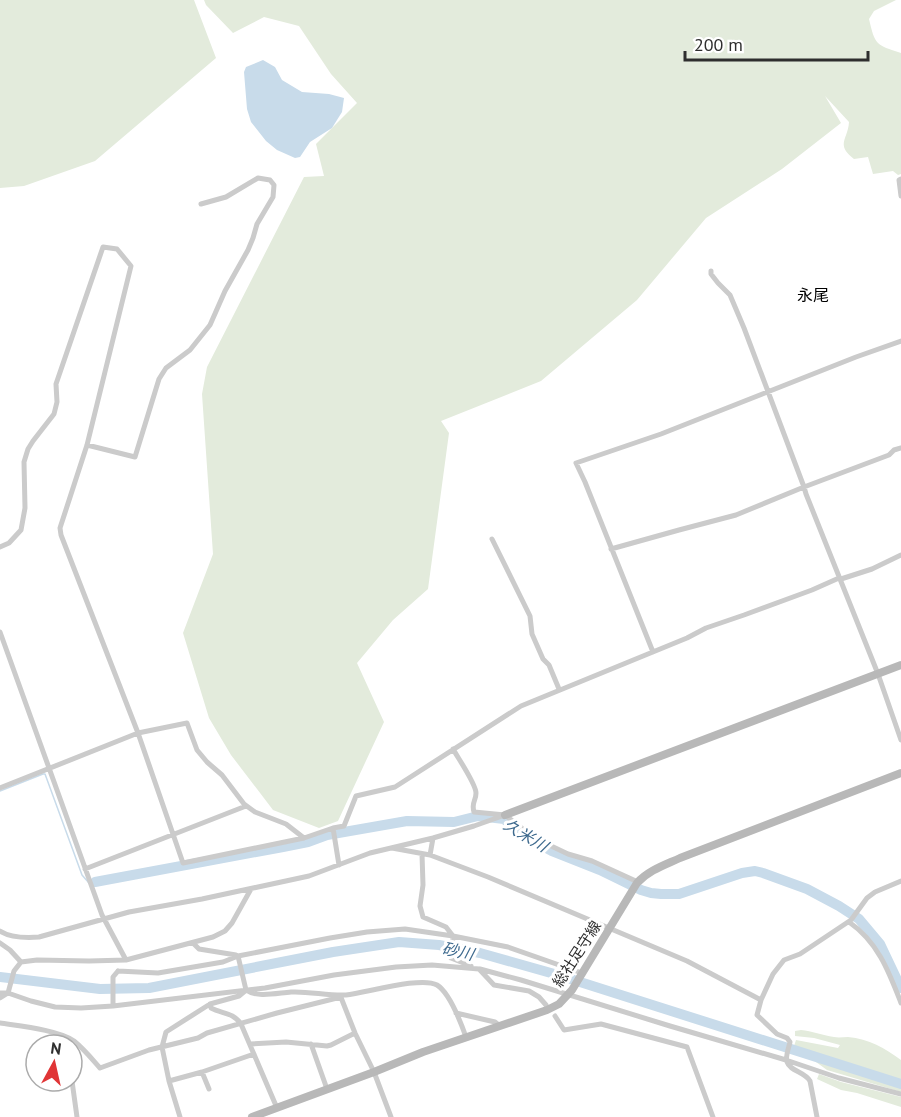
<svg xmlns="http://www.w3.org/2000/svg" width="901" height="1117" font-family="'PT Sans','Noto Sans JP',sans-serif">
  <style>
    .green { fill: #e3ebdc }
    .water { fill: #c8dbea }
    .lines { fill: none; stroke-linecap: round; stroke-linejoin: round }
    .stream { stroke: #c8dbea; stroke-width: 1.5 }
    .river { stroke: #c8dbea; stroke-width: 10 }
    .street { stroke: #cbcbcb; stroke-width: 5 }
    .secondary { stroke: #b8b8b8; stroke-width: 8 }
    .labels { text-anchor: middle; stroke-width: 6; stroke-linejoin: round; paint-order: stroke }
    .street-label { font-size: 15px; fill: #2e2e2e; stroke: #fff }
    .neighbourhood-label { font-size: 16px; fill: #000; stroke: #fff }
    .water-label { font-size: 16px; font-style: italic; fill: #3e6a8e; stroke: #fff }
  </style>
  <rect width="100%" height="100%" fill="#fff"/>
  <!-- green -->
  <path class="green" d="M0,0H194L216,58L95,161L24,186L0,188Z
    M204,0H896L874,11L869,19C875,45 876,45 901,53V174L898,175L893,171L873,174L868,157L854,159C835,144 848,140 849,122L825,96L841,123L782,169L706,218L637,300L541,381L441,421L449,433L428,589L393,620L357,663L384,722L338,821L319,828L273,810L231,755L209,718L183,633L213,554L202,394L207,367L304,177L324,176L316,144L357,103L331,74L299,26L264,17L233,33L206,5Z
    M801,1030C812,1031 822,1035 834,1037C839,1038 843,1037 848,1037C869,1039 885,1048 901,1060V1092L827,1070L794,1046L796,1040L838,1048L840,1045L814,1038L795,1036V1031Z
    M819,1074L841,1082L901,1097V1107L857,1093L841,1090L817,1079Z"/>
  <!-- water -->
  <path class="water" d="M263,60L275,67L282,80L302,92L329,94L344,98L342,112L332,128L310,142L300,157L295,158L277,150L266,141L251,122L247,109L244,72L246,67Z"/>
  <g class="lines">
    <!-- stream -->
    <path class="stream" d="M0,791L43,774H45L82,875L89,883"/>
    <!-- river -->
    <path class="river" d="M95,882L283,847L308,842L327,835L407,821L454,822L478,816L504,819L528,838L552,851L600,870L641,890L651,893L661,894H679L742,873L755,871L763,873L807,889L839,906L859,919L880,944L901,988
      M0,977L100,989L149,988L333,952L399,942L439,945L480,953L558,975L901,1084"/>
    <!-- street -->
    <path class="street" d="M901,179L899,180L901,196
      M711,271V274L718,283L730,295L744,328L804,487L806,494L878,674L901,740
      M87,445L135,457L159,379L166,368L190,350L210,325L225,291L248,250L253,238L257,224L273,197L274,185L270,180L258,178L226,197L201,204
      M492,539L530,616L532,634L543,659L549,665L559,689
      M0,547L9,543L21,530L25,508L24,462L28,449L33,441L54,414L57,402L56,384L103,247L117,249L131,266L87,445L60,528L61,535L138,733L183,863L304,838L333,828L344,826L356,796L395,787L521,706L687,638L706,628L744,615L812,590L839,578L841,579L872,569L901,555
      M611,549L679,530L736,515L804,487L889,455L894,450L901,448
      M0,632L102,915L126,960
      M653,652L585,482L576,463L661,434L856,357L901,341
      M453,749C458,758 476,784 476,793C476,802 471,802 474,812L505,815L528,833L547,844L568,854L592,861L638,882
      M0,788L138,733L187,723L197,750L207,762L222,775L244,804L255,812L286,824L304,838
      M333,828L339,865
      M392,848L430,855L488,877L687,961L761,1000
      M422,854L423,885L420,906L423,917L446,927L453,936L451,958
      M430,855L433,838
      M85,869L246,806
      M849,922C878,942 889,972 901,1003
      M0,931C11,938 26,938 39,937L129,912L202,899L309,876L370,853L433,838L474,826L505,815
      M0,943L10,950L21,962
      M193,943L199,949L236,955
      M238,956L246,990
      M451,958L471,966
      M480,969L521,980L670,1026L786,1060L839,1078L901,1094
      M118,971L158,973L223,962L238,956L330,938L367,932L405,929L453,936L508,947L582,973
      M246,990C257,998 277,993 291,992C309,991 328,996 346,995C366,993 421,976 437,985C450,993 461,1023 466,1037
      M0,993H8L31,1001L55,1007L81,1008L113,1006L265,988L334,975L396,967L432,965L479,969L494,985L529,991L539,997L546,1005
      M340,995L355,1033L374,1072L391,1117
      M0,998L8,993L14,971L21,962L37,960L89,961L126,960L213,937L225,931L232,923L251,889
      M210,1004L211,1008C222,1014 233,1012 241,1024L277,1108
      M113,1006V977L118,971
      M456,1013L495,1022L500,1026
      M555,1016L564,1030L601,1024L687,1047L713,1117
      M0,1023C19,1026 59,1030 74,1041C84,1049 92,1059 100,1068L149,1050L198,1038L207,1033L277,1013L341,997
      M60,1035L63,1045
      M250,1044L286,1042L327,1046L331,1045L355,1033
      M311,1044L327,1089
      M202,1072L209,1089
      M72,1081L77,1117
      M169,1081L202,1072L254,1054
      M180,1117L169,1081L162,1047L166,1032L210,1004L239,996L245,991
      M817,1117L810,1081C805,1072 790,1071 787,1062C785,1057 789,1047 790,1042L787,1038L777,1034L757,1015L761,1000L773,974L784,960L800,954L851,920L867,898L875,892L901,881"/>
    <!-- secondary -->
    <path class="secondary" d="M505,815L901,665
      M252,1117L374,1072L423,1052L547,1010L559,1004L572,990L637,883C649,870 665,865 680,858L901,773"/>
  </g>
  <g class="labels">
    <!-- street labels -->
    <g class="street-label">
      <text transform="translate(577 954) rotate(-57)" y="5">総社足守線</text>
    </g>
    <!-- neighbourhood labels -->
    <g class="neighbourhood-label">
      <text x="813" y="301">永尾</text>
    </g>
    <!-- water labels -->
    <g class="water-label">
      <text transform="translate(526 835) rotate(31)" y="6">久米川</text>
      <text transform="translate(458 951) rotate(13)" y="6">砂川</text>
    </g>
  </g>
  <!-- north arrow -->
  <g transform="translate(54 1063) rotate(8)"><circle r="28" fill="#ffffff" stroke="#ababab" stroke-width="1.5"/>
  <path d="M0-4.5L10 22L0 15L-10 22Z" fill="#e03536"/>
  <text y="-9" font-size="16" font-weight="bold" text-anchor="middle" fill="#2e2e2e">N</text>
  </g>
  <!-- scale -->
  <path d="M685 51v9h183v-9" fill="none" stroke="#2e2e2e" stroke-width="3"/>
  <text x="694" y="51" font-size="18" fill="#2e2e2e" stroke="#ffffff" stroke-width="4.5" paint-order="stroke">200 m</text>
</svg>
